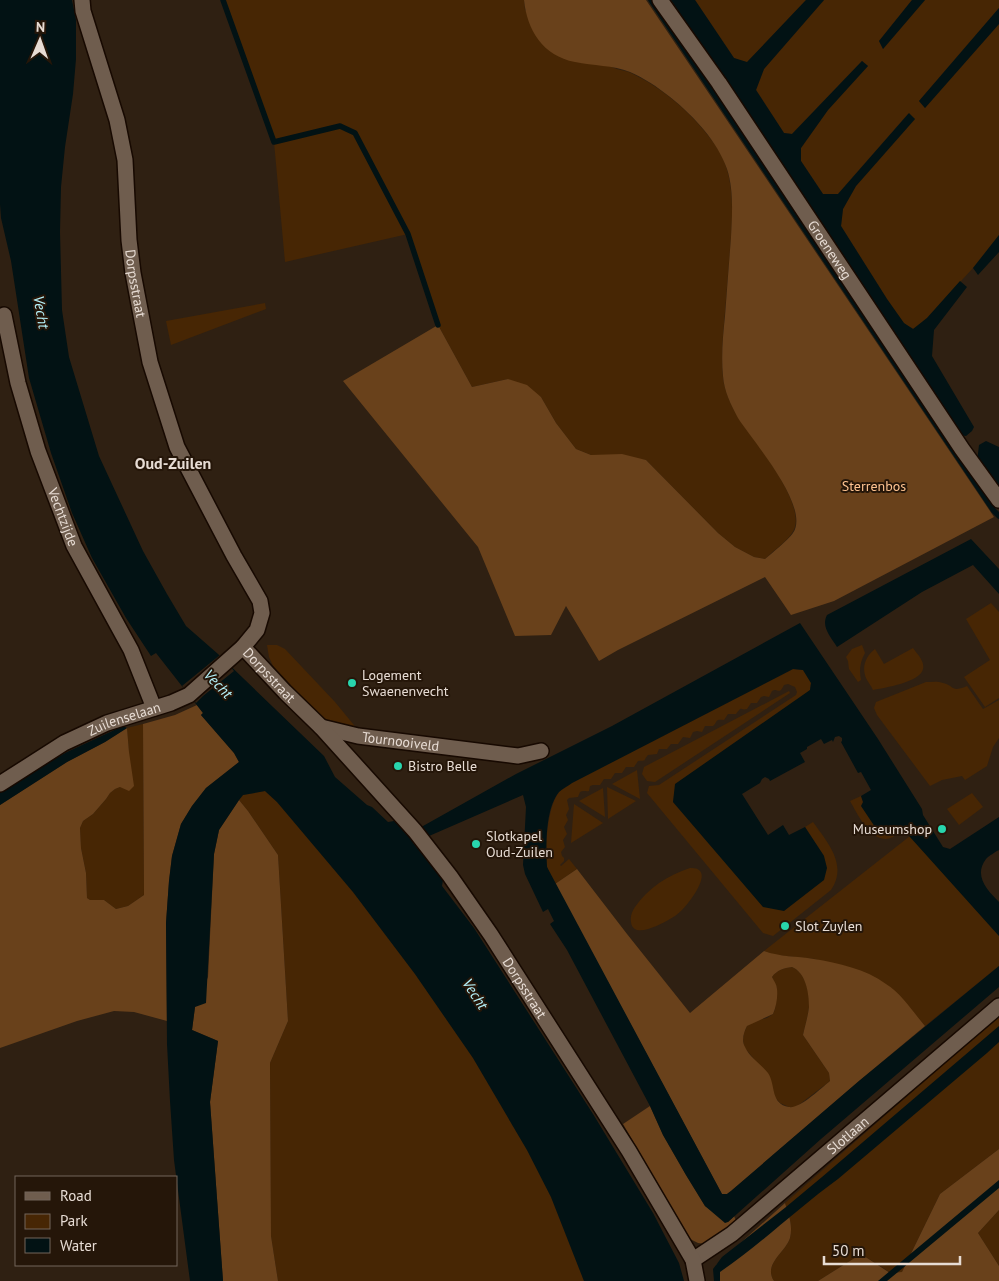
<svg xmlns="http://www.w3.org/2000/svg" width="999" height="1281" font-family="'PT Sans',sans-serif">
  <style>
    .green { fill: #472604 }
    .forest { fill: #69411b; fill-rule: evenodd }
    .water { fill: #021214 }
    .pier { fill: #2f2012 }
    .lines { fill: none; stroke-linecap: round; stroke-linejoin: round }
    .stream { stroke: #021214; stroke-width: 5.5 }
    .street-casing { stroke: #170901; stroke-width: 18 }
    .secondary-casing { stroke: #170901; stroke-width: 18 }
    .street { stroke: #6f5d4e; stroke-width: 15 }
    .secondary { stroke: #6f5d4e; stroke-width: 15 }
    .poi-dot { fill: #28d5ad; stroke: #251609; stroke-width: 2 }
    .labels { text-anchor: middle; stroke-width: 4; stroke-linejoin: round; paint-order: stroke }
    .street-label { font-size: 14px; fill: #e7dcd4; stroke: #251609 }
    .park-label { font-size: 14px; fill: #fec391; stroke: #251609 }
    .poi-label { font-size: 14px; fill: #e7dcd4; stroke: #251609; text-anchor: start }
    .water-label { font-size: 15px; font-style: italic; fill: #b4f1f9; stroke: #251609 }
    .quarter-label { font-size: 16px; font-weight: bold; fill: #e7dcd4; stroke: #251609 }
  </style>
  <rect width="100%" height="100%" fill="#2f2012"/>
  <!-- green -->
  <path class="green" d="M223,0H524L525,10C553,29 581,49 610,66C616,70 625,70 631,73C665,89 695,116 716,146C734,172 733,207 731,237C729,262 727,287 725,312C723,336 720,361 724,384C727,396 732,408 739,418C753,440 811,508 792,533C787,541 772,552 765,559L754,557L735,547L718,533L646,460L605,455H591L576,449L556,423L541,397L508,379L472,387L438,325L408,234L285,262L274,142Z
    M695,0H806L747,63L734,58Z
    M824,0H912L879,41L883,49L925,0H999V8L919,101L925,108L999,24V235L973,268L927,318L914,329L904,324L887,299L841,226L843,209L856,186L915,119L908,114L838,194H823L801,161V148L828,110L868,66L862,61L792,134L784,133L756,90L764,69Z
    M265,303L266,309L171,345L166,321Z
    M991,603L999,612V698L985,707L964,677L990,660L966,619Z
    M267,645H277L285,649L335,702L358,730L335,725L315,714L273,666L269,657Z
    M862,645L865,653C860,662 859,670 861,680L858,682L849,669L848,661L846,657L852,649Z
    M913,648C917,654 925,661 923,669C921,682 884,688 873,690C871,685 866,680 865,675C862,665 867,655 875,649L884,664Z
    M793,669L803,670L811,683L810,690L803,696L676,784L673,802L763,906L824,856L805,827L813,822C828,843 848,865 831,890L773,936L763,933L647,793L649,786L659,785L796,695L797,692L795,687L788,684L784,685C779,696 778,687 772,691C771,693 770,695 769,697L764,696L761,697L757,703H751L747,709C739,711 743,705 736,714H728L724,720C714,719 718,722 713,726H705L702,732L697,731L693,732L690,738L683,737L678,744H671L667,749H659L657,754L648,755C642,762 648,760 638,761L634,767H626L622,773H615L611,779H604L600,785H593L590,786L589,791C586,792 583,790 580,792L578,797L569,798L567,800L569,809L566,815L568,820L564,827L567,834L563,840L565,847L561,852L562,856L564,858V861L560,865L561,866L569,859L577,869L555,884C553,879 548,872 547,866C544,850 548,805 559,792C562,789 568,786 572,783Z
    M926,682C932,682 938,681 943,683C955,686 951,693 967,686L983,709L999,700V738L993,747L987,766L965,780L962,776L942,780L930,786L877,715L874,708L876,702Z
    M789,691L790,693L655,782L647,781L642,774L644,767Z
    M143,724L144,895L128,906L116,909L104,900H90L87,898L86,873L81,848L80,828L83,821L93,814L106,799L110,793L115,789L120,787L129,752L127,728Z
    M637,770L640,799L612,784Z
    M607,787L636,801L608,819Z
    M603,788L605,817L579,801Z
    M265,791L277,802L353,892L415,974L473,1058L527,1150L551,1197L584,1281H278L271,1236L270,1063L288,1021L278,855L248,811L239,800L243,795Z
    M972,793L983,807L959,825L947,809Z
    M861,796L863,802L882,830L892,826L901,827L903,829C900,831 896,835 893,837C873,847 858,815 850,801Z
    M574,804L603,823L571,843Z
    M910,836L999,936V966L925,1026L899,995L815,959L775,955L764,951Z
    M690,868C717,867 690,902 682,910C678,914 674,917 670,919C661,924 633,940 631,922C630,917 632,911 635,907C648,888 668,875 690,868Z
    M792,967C806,973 810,993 809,1007C808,1016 805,1026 803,1035L829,1073L830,1081L796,1107H789L780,1103L775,1097L773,1090L754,1059L744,1047L743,1039L744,1033L747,1026L755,1021L767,1018L773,1014L775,1009L777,988L772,977C777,970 784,968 792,967Z
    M999,1016V1149L940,1194L902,1272L891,1273L861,1254L818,1281H774C763,1264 785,1253 790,1238C793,1226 789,1215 785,1203Z
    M999,1210V1266L978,1233Z"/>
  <!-- forest -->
  <path class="forest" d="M524,0H646L994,517L834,601L791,615L765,577L618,650L599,661L566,606L551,635L515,636L478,547L343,381L438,325L472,387L508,379L527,385L541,397L556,423L576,449L591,455L622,454L646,460L718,533L735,547L754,557L765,559C772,553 788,540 793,533C811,507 752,440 738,418C731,405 724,391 723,376C721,356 723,335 725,316C727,289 729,263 731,237C732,215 734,190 727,169C722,155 714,142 704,130C687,109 656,83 630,72C613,65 593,66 575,62C543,56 527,30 524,0Z
    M197,705L203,713L201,715L234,753L239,762L206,788L192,806L181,824L172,856L169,881L166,923L167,1021L134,1012L114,1011L77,1021L0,1048V805L67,762L105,742L127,728L129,752L134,786L129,791L120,787L115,789L110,793L106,799L93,814L83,821L80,828L81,848L86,873L87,898L90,900H104L116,909L128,906L144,895L143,724L175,715Z
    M239,800L248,811L278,855L288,1021L270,1063L271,1236L278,1281H223L210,1102L218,1041L192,1030L195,1007L208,977L214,854L219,830Z
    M577,869L627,934L690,1013L764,951C780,957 797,956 814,959C838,963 866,969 886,984C902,994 913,1012 925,1026L859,1081L731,1191L727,1194H722L555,884ZM792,967C806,973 809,993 809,1007C808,1016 805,1026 803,1035L829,1073L830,1081C821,1088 800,1109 789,1107C770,1104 776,1085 768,1073C761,1064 750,1058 745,1047C741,1040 744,1032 747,1026L773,1014C776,1007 778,997 777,989C777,985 774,981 772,977C777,970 784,968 792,967Z
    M650,1106L663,1135L686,1175L705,1206L728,1222L734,1216L737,1223L705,1244L698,1243L690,1239L623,1124Z
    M999,1149V1210L978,1233L999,1266V1281H818L861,1254L890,1273L902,1272L940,1194Z
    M785,1203C789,1215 793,1226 790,1238C785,1253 763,1264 774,1281H720V1272L716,1265Z"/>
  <!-- water -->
  <path class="water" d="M0,0H72L76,20V59L73,94L65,147L61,187L60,232L62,310L69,357L99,456L143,551L167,594L186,626L218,654L324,756L335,777L367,805L372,807L388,822L394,821L407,835L516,774L612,726L800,623L878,739L922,809L923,815L943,847L950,849L999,817V850C995,852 989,856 986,859C973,876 988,891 999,902V936L901,827L892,826L882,830L875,827L861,806L863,802L861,796L871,790L861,772L858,773L841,742L842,741V738L839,736L835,737L833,742L832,740L824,744L821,739L807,747V749L800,753L805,762L770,781L769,779L765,777L762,779L760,783L742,794L768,835L783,825L789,835L805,827L824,856L827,868L824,880L784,911L763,907L673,802L675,784L810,690L811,683L803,670L793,669L572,783C568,786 562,789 559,792C545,809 546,846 547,867L722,1194H727L731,1191L859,1081L999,966V987L821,1139L728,1222L725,1223L705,1206L686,1175L663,1135L650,1106L567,950L550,924L554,921L548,909L543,912L525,874L523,865L526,807L523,795L413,843L443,880L442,886L474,928L593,1114L653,1213L679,1263L684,1281H584L551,1197L527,1150L473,1058L415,974L353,892L277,802L265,791L243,795L239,800L219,830L214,854L206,1003L195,1007L192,1030L218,1041L210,1102L223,1281H190L174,1160L170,1101L167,1044L166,923L169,881L172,856L181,824L192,806L206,788L239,762L234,753L201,715L203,713L156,653L151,656L126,618L92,558L72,513L51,453L29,378L11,261L1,218L0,204Z
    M671,0H695L734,58L747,62L806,0H824L764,69L756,90L784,133L792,134L862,61L868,66L828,110L801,148V161L823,194H838L909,113L915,119L856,186L843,209L841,226L887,299L904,323L913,329L927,318L960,281L967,287L934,330L932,356L974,427L972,431L966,436L960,435L878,307Z
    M912,0H925L883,49L879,41Z
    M999,8V24L925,108L919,101Z
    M999,235V252L978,275L973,268Z
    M986,441L999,447V494L977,462L979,445Z
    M971,539L999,569V594L973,565L922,592L837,647C830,636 821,627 827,615Z
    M123,726L127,728L105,742L67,762L0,805V793L32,772L67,752Z
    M999,1026V1042L987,1053L838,1179C798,1208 761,1244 720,1272V1281H714L713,1269L722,1257L786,1207L822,1177Z
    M999,1180V1188L898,1272L887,1281H878Z"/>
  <!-- pier -->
  <path class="pier" d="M220,655L234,671L203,696L196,703L182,686Z"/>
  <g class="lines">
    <!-- stream -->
    <path class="stream" d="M223,0L274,142L340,126L355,133L408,234L438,325
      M651,0L994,511L999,516"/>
    <!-- street casing -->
    <g class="street-casing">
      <g id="street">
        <path id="s1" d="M82,0L83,11L117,120L125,160L129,240L133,273L150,362L177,447L234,556L260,601L262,613L257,630L243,647"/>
        <path id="s2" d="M660,0L719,83L962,449L999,500"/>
        <path id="s3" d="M4,315L18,383L38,451L74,546L131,650L154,708"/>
        <path id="s4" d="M321,727L358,736L518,756L541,751"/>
        <path id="s5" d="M693,1260L732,1234L999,1006"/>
      </g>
    </g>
    <!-- secondary casing -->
    <g class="secondary-casing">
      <g id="secondary">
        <path id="s6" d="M0,784L64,743L107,723L171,703L189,695L243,647L285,692L321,727L415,831L450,876L491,935L629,1151L693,1260L697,1281"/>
      </g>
    </g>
    <!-- street -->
    <use href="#street" class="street"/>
    <!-- secondary -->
    <use href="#secondary" class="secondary"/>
  </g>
  <!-- markers -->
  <g class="poi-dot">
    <circle cx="352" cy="683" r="5"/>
    <circle cx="398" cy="766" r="5"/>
    <circle cx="942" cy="829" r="5"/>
    <circle cx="476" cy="844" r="5"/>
    <circle cx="785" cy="926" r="5"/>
  </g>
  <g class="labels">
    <!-- street labels -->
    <g class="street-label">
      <text dy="5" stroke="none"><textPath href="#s2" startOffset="302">Groeneweg</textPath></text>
      <text dy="5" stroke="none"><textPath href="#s1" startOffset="290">Dorpsstraat</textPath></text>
      <text dy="5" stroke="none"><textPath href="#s3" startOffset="211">Vechtzijde</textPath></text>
      <text dy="5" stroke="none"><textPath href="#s6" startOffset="321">Dorpsstraat</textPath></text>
      <text dy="5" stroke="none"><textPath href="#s6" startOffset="141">Zuilenselaan</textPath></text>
      <text dy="5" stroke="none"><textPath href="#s4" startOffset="81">Tournooiveld</textPath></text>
      <text dy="5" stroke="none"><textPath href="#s6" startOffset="726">Dorpsstraat</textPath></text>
      <text dy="5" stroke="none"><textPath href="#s5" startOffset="199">Slotlaan</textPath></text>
    </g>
    <!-- park labels -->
    <g class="park-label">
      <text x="874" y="491">Sterrenbos</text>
    </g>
    <!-- poi labels -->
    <g class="poi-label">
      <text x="362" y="680">Logement<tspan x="362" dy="16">Swaenenvecht</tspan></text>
      <text x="408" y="771">Bistro Belle</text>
      <text x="932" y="834" text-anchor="end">Museumshop</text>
      <text x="486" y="841">Slotkapel<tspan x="486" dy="16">Oud-Zuilen</tspan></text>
      <text x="795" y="931">Slot Zuylen</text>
    </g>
    <!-- water labels -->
    <g class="water-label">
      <text transform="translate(41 312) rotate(80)" y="5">Vecht</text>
      <text transform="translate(218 684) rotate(46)" y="5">Vecht</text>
      <text transform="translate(475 994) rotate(57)" y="5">Vecht</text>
    </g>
    <!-- quarter labels -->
    <g class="quarter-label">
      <text x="173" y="469">Oud-Zuilen</text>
    </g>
  </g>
  <!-- legend -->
  <rect x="15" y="1176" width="162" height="90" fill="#251609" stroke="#73655a"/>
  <rect x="25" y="1192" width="25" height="8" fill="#6f5d4e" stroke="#73655a"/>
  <text x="60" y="1201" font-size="15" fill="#e7dcd4">Road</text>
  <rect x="25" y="1214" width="25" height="15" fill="#472604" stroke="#73655a"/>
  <text x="60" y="1226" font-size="15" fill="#e7dcd4">Park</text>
  <rect x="25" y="1238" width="25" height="15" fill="#021214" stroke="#73655a"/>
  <text x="60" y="1251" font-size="15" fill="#e7dcd4">Water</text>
  <!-- north arrow -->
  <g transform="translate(40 40) rotate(2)" stroke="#251609" stroke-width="4" paint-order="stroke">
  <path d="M0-4L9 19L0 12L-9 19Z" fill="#e7dcd4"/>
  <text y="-8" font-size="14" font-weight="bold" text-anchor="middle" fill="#e7dcd4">N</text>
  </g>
  <!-- scale -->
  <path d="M824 1256v8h136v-8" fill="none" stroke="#e7dcd4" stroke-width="2.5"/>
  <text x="832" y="1256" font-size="15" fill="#e7dcd4" stroke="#251609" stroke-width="4" paint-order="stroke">50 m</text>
</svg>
